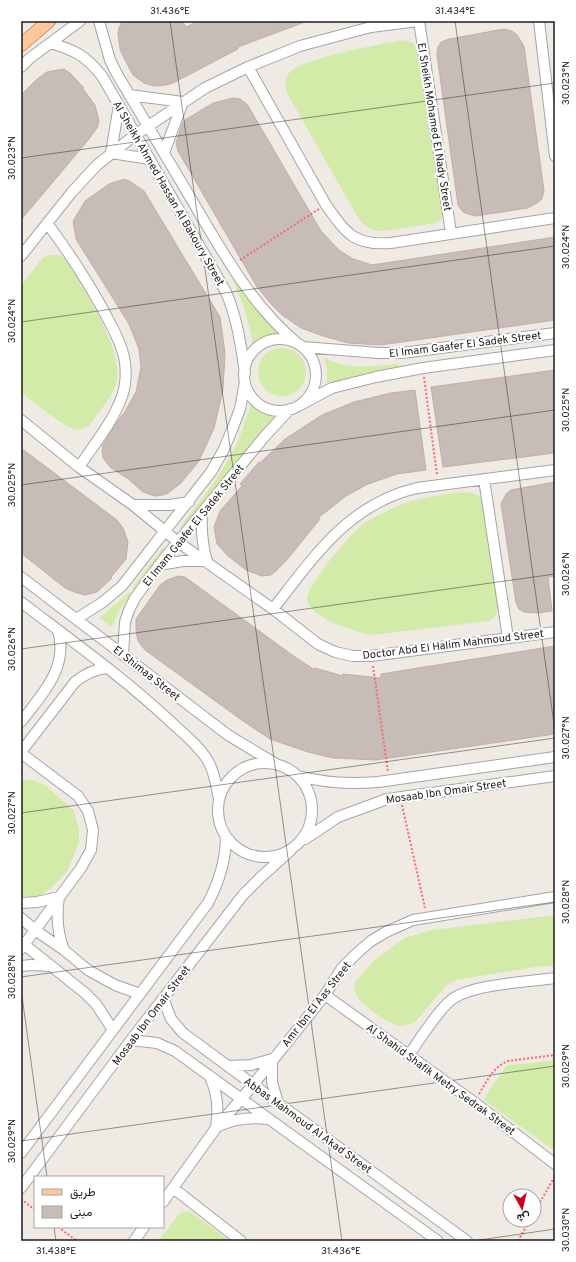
<svg xmlns="http://www.w3.org/2000/svg" width="576" height="1262" font-family="Overpass,Vazirmatn,sans-serif">
  <style>
    .grass { fill: #d2eba9 }
    .building { fill: #c7bcb7; stroke: #c2afa6 }
    .lines { fill: none; stroke-linecap: round; stroke-linejoin: round }
    .minor-casing { stroke: #a5a5a5; stroke-width: 12 }
    .major-casing { stroke: #995200; stroke-width: 14 }
    .path { stroke: #fd686c; stroke-width: 2; stroke-dasharray: 2 2; stroke-linecap: butt }
    .minor { stroke: #fff; stroke-width: 10 }
    .major { stroke: #fec69b; stroke-width: 13 }
    .ticks { fill: none; stroke: #1e1e1e; stroke-width: 1; stroke-opacity: 0.45 }
    .labels { text-anchor: middle; stroke-width: 4; stroke-linejoin: round; paint-order: stroke }
    .street-label { font-size: 11px; fill: #1e1e1e; stroke: #fff }
    .neatline { fill: none; stroke: #1e1e1e; stroke-width: 1.5 }
    .ticks-label { font-size: 10px; text-anchor: middle; fill: #1e1e1e }
  </style>
  <rect width="100%" height="100%" fill="#f0eae4"/>
  <!-- grass -->
  <path class="grass" d="M403,40L413,43L418,51L443,214L439,221L436,223L384,231C371,231 364,227 357,216L287,93C285,86 284,79 289,73C304,57 379,45 403,40Z
    M51,255H61L67,261C83,288 129,357 115,387C109,401 97,414 89,426C85,428 82,430 77,430C65,428 32,401 21,392V286L40,261L44,257Z
    M232,269L251,302L279,333L258,340L253,345C249,319 240,294 228,270Z
    M258 372a24 24 0 1 1 48 0a24 24 0 1 1-48 0Z
    M324,357C346,371 373,366 398,364V368L368,373L327,384V370Z
    M252,401L263,409L276,416C242,452 214,491 184,531L180,527C198,503 218,480 232,453C241,437 246,418 252,401Z
    M464,492C474,493 479,494 485,502L499,605L495,617L489,621L373,635C358,633 308,618 307,599C307,584 351,534 363,524C368,521 374,518 379,515C405,500 434,495 464,492Z
    M163,547L166,550L135,590L132,588Z
    M129,592L132,593L120,609L112,627L99,618L115,605Z
    M24,780H32L45,785L74,811L79,829V842L67,872L52,887L40,896H21V782Z
    M555,915V966H541L456,980L446,986L415,1022C410,1024 405,1026 400,1026C392,1026 362,1005 358,998C355,994 354,989 354,983L374,960L405,938L432,930Z
    M555,1060V1151L484,1100L487,1094L506,1066Z
    M187,1211L192,1213L230,1241H158L180,1213Z"/>
  <!-- building -->
  <path class="building" d="M122,21H182L186,27L199,21H305V22L238,47V49L173,83L166,85L154,86L144,83L133,75L124,58L120,49L118,33L119,28Z
    M504,29L512,31L517,35L524,46L544,191L542,199L537,203L528,208L476,216L468,214L463,212L458,205L437,55L438,47L441,42L449,39Z
    M64,69L71,74L84,88L83,89L95,105L99,121L97,128L89,139L21,220V95L37,79L47,72Z
    M233,98L240,99L247,104L321,231L339,250L353,259L372,265L555,237V320L381,345L348,343L323,336L301,328L282,315L272,305L257,287L178,151L176,143L182,124L185,120L213,103Z
    M125,179L131,182L144,191L220,317L225,353L223,390L214,428L199,461L181,483L168,493L163,495L155,496L143,492L127,478L111,468L103,458L102,450L103,445L117,422L122,415H123L136,392L141,367L139,349L129,324L76,239L73,221L85,201L109,184Z
    M555,370V453L443,467L431,387Z
    M415,390L426,470L397,474L368,484L346,496L318,518L320,519L286,561L277,570L271,575L262,576L246,570L228,556L217,544L214,527L220,511L242,486L240,484L259,462L260,463L285,439L322,415L354,402L391,393Z
    M21,448L117,520L123,528L128,542L126,559L111,577L112,578L97,592L85,595L74,592L65,588L21,553Z
    M555,482V576L548,577L552,611L538,613L524,612L519,609L516,603L501,504L506,494L511,490Z
    M178,576L185,577L295,657L315,670V668L343,676V674L381,678V674L555,646V734L376,760L333,758L308,752L270,739L243,721L145,650L138,641L136,631V619L160,585L167,580Z"/>
  <g class="lines">
    <!-- minor casing -->
    <g class="minor-casing">
      <path id="minor" d="M99,21L110,60L117,74C141,115 166,156 190,197C221,249 250,304 297,343
        M419,21L451,233
        M539,21L555,156
        M51,43C76,51 85,55 102,76L226,292C237,318 241,345 245,373
        M21,67L30,58L80,21
        M248,67L326,205C346,233 354,246 391,243L555,218
        M129,95L183,102L164,153
        M119,105L111,153L150,159
        M47,223C70,254 91,286 109,321C115,332 121,344 124,357C127,370 126,387 121,399C112,423 93,446 79,467
        M21,256L72,192L97,165L135,135L205,88L248,67L300,46L371,27L418,21
        M244 375a36 36 0 1 1 72 0a36 36 0 1 1-72 0Z
        M303,347L379,353H402L555,333
        M300,405L332,388L376,377L423,368L555,350
        M21,420L79,467L133,505L178,542L273,609L318,644L335,652L353,656H371L555,632
        M484,479L508,638
        M133,505H170L189,502
        M159,565L183,561H207C202,544 201,530 202,513
        M21,577L228,735L276,764
        M21,602C72,641 124,678 171,722C184,734 199,746 208,761C215,773 216,786 219,799
        M273,609C314,557 348,504 417,488L555,470
        M76,619L103,602L122,586L211,472L223,451L232,430L240,409L245,382
        M123,654L125,622L129,610L135,598L163,560L265,436L290,409
        M21,722C42,694 69,668 58,630
        M21,752L75,682C85,674 94,669 107,668
        M21,753L78,796L88,811L93,830L91,850L81,868L21,949
        M218 810a47 47 0 1 1 94 0a47 47 0 1 1-94 0Z
        M298,776C327,783 347,784 378,782L555,757
        M305,839L338,817L387,799L555,776
        M21,903L37,902L59,897C56,916 57,932 64,950
        M21,918L35,930L64,950L88,970L115,985L140,994
        M21,942L85,993L96,1004L113,1030
        M21,966L31,965L49,966
        M325,995L474,1102L555,1164
        M163,998L171,1019L183,1033L278,1103L467,1241
        M131,1040L157,1043L175,1051L438,1241
        M409,1055C420,1039 436,1013 450,1001C469,984 528,982 555,978
        M229,1066L251,1065L272,1059V1082L278,1103
        M210,1077C218,1094 219,1109 216,1127
        M219,1126C235,1118 251,1117 268,1119
        M21,1153L208,903C219,882 226,861 226,836
        M21,1188L131,1040L243,895L261,877L291,850
        M173,1188L241,1241
        M163,1202L216,1128L253,1085L325,995L342,968L357,953L371,941L386,932L413,920L555,897
        M134,1241L144,1227"/>
    </g>
    <!-- major casing -->
    <g class="major-casing">
      <path id="major" d="M21,45L49,21"/>
    </g>
    <!-- path -->
    <path class="path" d="M240,260L319,209
      M424,377L437,475
      M373,666L388,772
      M402,805L425,908
      M479,1094C487,1081 493,1067 508,1061L555,1055
      M21,1199L35,1210
      M534,1213L555,1176
      M58,1227L77,1241
      M518,1241L530,1220"/>
    <!-- minor -->
    <use href="#minor" class="minor"/>
    <!-- major -->
    <use href="#major" class="major"/>
  </g>
  <!-- ticks -->
  <path class="ticks" d="M170,21L342,1241M455,21L555,731M21,158L555,83M21,322L555,246M21,485L555,410M21,649L555,574M21,813L555,738M21,977L555,902M21,989L47,1177M21,1141L555,1066M54,1227L56,1241M473,1241L555,1229"/>
  <g class="labels">
    <!-- street labels -->
    <g class="street-label">
      <text transform="translate(435 127) rotate(81)" y="4">El Sheikh Mohamed El Nady Street</text>
      <text transform="translate(169 193) rotate(60)" y="4">Al Sheikh Ahmed Hassan Al Bakoury Street</text>
      <text transform="translate(465 344) rotate(-7)" y="4">El Imam Gaafer El Sadek Street</text>
      <text transform="translate(193 525) rotate(-51)" y="4">El Imam Gaafer El Sadek Street</text>
      <text transform="translate(453 644) rotate(-7)" y="4">Doctor Abd El Halim Mahmoud Street</text>
      <text transform="translate(147 673) rotate(38)" y="4">El Shimaa Street</text>
      <text transform="translate(446 791) rotate(-8)" y="4">Mosaab Ibn Omair Street</text>
      <text transform="translate(316 1004) rotate(-52)" y="4">Amr Ibn El Aas Street</text>
      <text transform="translate(151 1015) rotate(-53)" y="4">Mosaab Ibn Omair Street</text>
      <text transform="translate(441 1079) rotate(36)" y="4">Al Shahid Shafik Metry Sedrak Street</text>
      <text transform="translate(308 1125) rotate(36)" y="4">Abbas Mahmoud Al Akad Street</text>
    </g>
  </g>
  <!-- border -->
  <rect width="576" height="1262" fill="none" stroke="#ffffff" stroke-width="44"/>
  <!-- legend -->
  <rect x="34" y="1176" width="130" height="52" fill="#ffffff" stroke="#a5a5a5"/>
  <rect x="42" y="1189" width="20" height="6" fill="#fec69b" stroke="#a5a5a5"/>
  <text x="70" y="1196" font-size="12" fill="#1e1e1e">طريق</text>
  <rect x="42" y="1206" width="20" height="12" fill="#c7bcb7" stroke="#a5a5a5"/>
  <text x="70" y="1216" font-size="12" fill="#1e1e1e">مبنى</text>
  <!-- north arrow -->
  <g transform="translate(522 1208) rotate(172)"><circle r="19" fill="#ffffff" stroke="#a5a5a5"/>
  <path d="M0-3L7 15L0 10L-7 15Z" fill="#cd001b"/>
  <text y="-6" font-size="11" font-weight="bold" text-anchor="middle" fill="#1e1e1e">ش</text>
  </g>
  <rect x="22" y="22" width="532" height="1218" class="neatline"/>
  <g class="ticks-label">
    <text x="170" y="14">31.436°E</text>
    <text x="455" y="14">31.434°E</text>
    <text transform="translate(565 83) rotate(-90)" y="4">30.023°N</text>
    <text transform="translate(11 158) rotate(-90)" y="4">30.023°N</text>
    <text transform="translate(565 247) rotate(-90)" y="4">30.024°N</text>
    <text transform="translate(11 321) rotate(-90)" y="4">30.024°N</text>
    <text transform="translate(565 410) rotate(-90)" y="4">30.025°N</text>
    <text transform="translate(11 485) rotate(-90)" y="4">30.025°N</text>
    <text transform="translate(565 574) rotate(-90)" y="4">30.026°N</text>
    <text transform="translate(11 649) rotate(-90)" y="4">30.026°N</text>
    <text transform="translate(565 738) rotate(-90)" y="4">30.027°N</text>
    <text transform="translate(11 813) rotate(-90)" y="4">30.027°N</text>
    <text transform="translate(565 902) rotate(-90)" y="4">30.028°N</text>
    <text transform="translate(11 977) rotate(-90)" y="4">30.028°N</text>
    <text transform="translate(565 1066) rotate(-90)" y="4">30.029°N</text>
    <text transform="translate(11 1141) rotate(-90)" y="4">30.029°N</text>
    <text transform="translate(565 1230) rotate(-90)" y="4">30.030°N</text>
    <text x="56" y="1254">31.438°E</text>
    <text x="341" y="1254">31.436°E</text>
  </g>
</svg>
